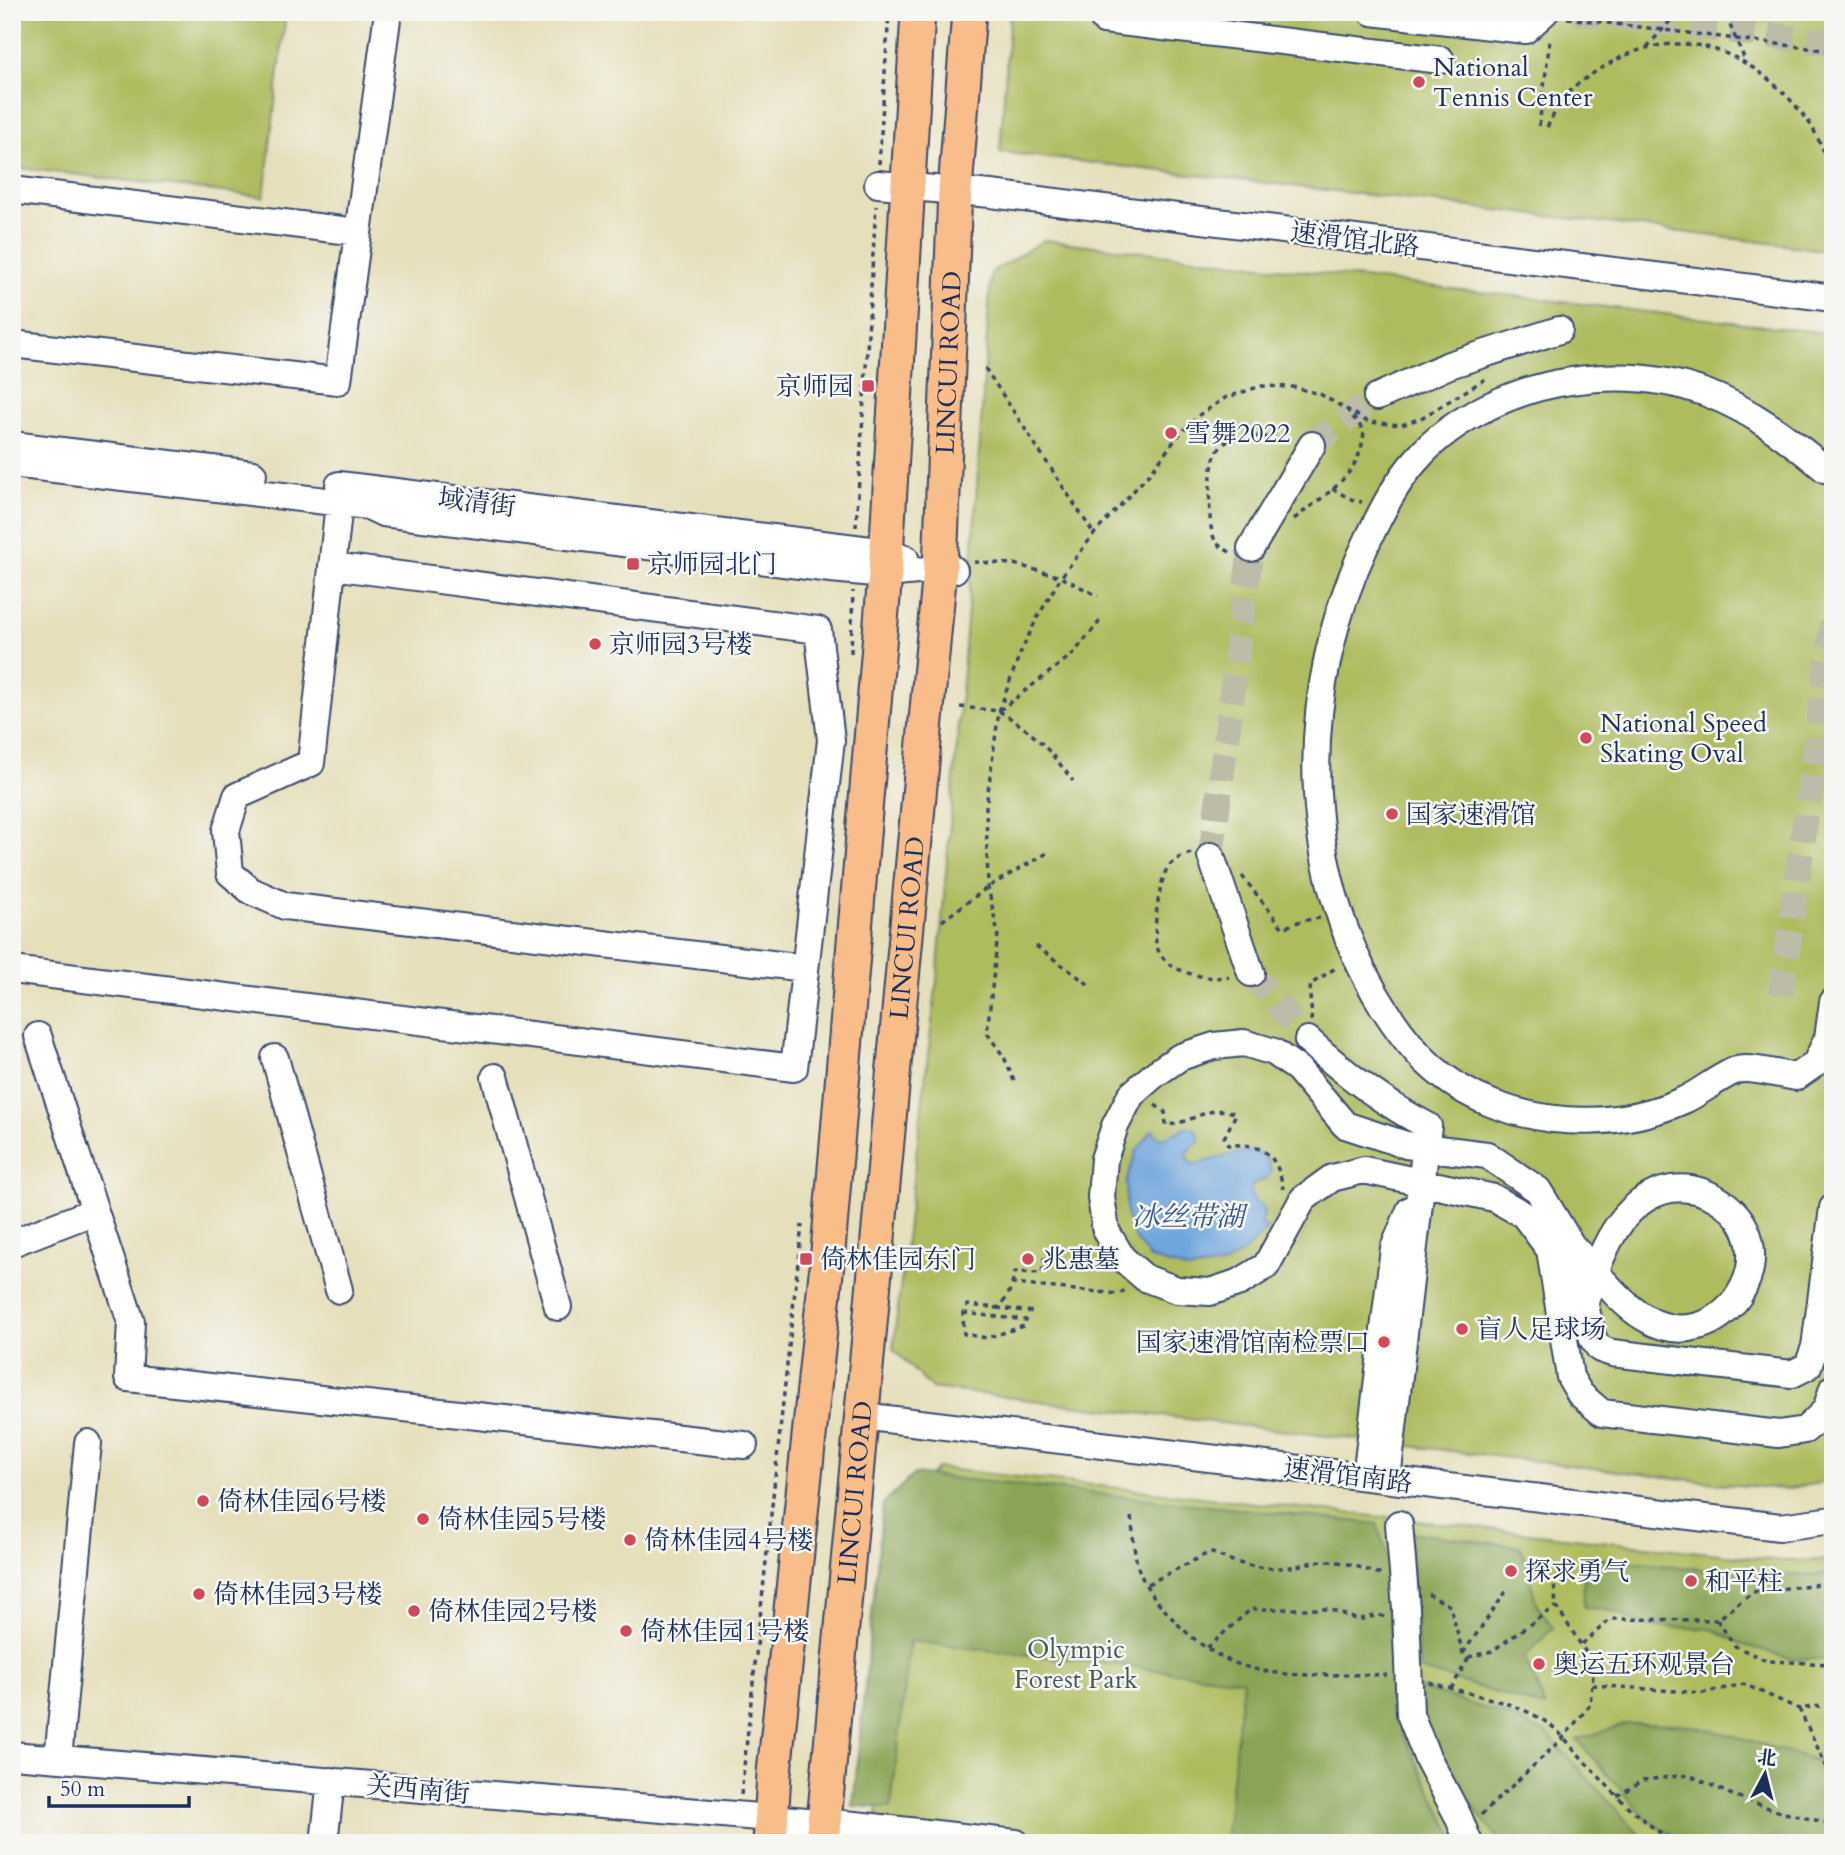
<svg xmlns="http://www.w3.org/2000/svg" width="1845" height="1855" font-family="Cardo,'Noto Serif SC',serif">
  <style>
    .green { fill: #aebc5e; stroke: #64765e; stroke-width: 2 }
    .forest { fill: #8aa455; stroke: #526a5a; stroke-width: 2 }
    .water { fill: #70a5dd; stroke: #466a9e; stroke-width: 2 }
    .lines { fill: none; stroke-linecap: round; stroke-linejoin: round }
    .minor-tunnel { stroke: #bdbca8; stroke-width: 26; stroke-dasharray: 26 13; stroke-linecap: butt }
    .minor-casing { stroke: #39496c; stroke-width: 30 }
    .major-casing { stroke: #39496c; stroke-width: 37 }
    .path { stroke: #39496c; stroke-width: 3.5; stroke-dasharray: 5 5; stroke-linecap: butt }
    .minor { stroke: #fff; stroke-width: 26 }
    .major { stroke: #f9bd89; stroke-width: 33 }
    .poi-dot { fill: #d1495b; stroke: #f6f6f2; stroke-width: 2.5 }
    .labels { text-anchor: middle; stroke-width: 5; stroke-linejoin: round; paint-order: stroke }
    .poi-label { font-size: 26px; fill: #1b2f5e; stroke: #f6f6f2; text-anchor: start }
    .street-label { font-size: 26px; fill: #1b2f5e; stroke: #f6f6f2 }
    .park-label { font-size: 26px; fill: #47595e; stroke: #f6f6f2 }
    .water-label { font-size: 28px; font-style: italic; fill: #39588a; stroke: #f6f6f2 }
  </style>
  <rect width="100%" height="100%" fill="#f6f6f2"/>
  <filter id="ink" filterUnits="userSpaceOnUse"><feTurbulence type="fractalNoise" baseFrequency=".0143" numOctaves="2"/><feDisplacementMap in="SourceGraphic" scale="14" xChannelSelector="R" yChannelSelector="G"/><feConvolveMatrix kernelMatrix="1 2 1 2 8 2 1 2 1" color-interpolation-filters="sRGB"/></filter>
  <filter id="wash" filterUnits="userSpaceOnUse"><feTurbulence type="fractalNoise" baseFrequency=".00686" numOctaves="4" result="noise"/><feDisplacementMap in="SourceGraphic" scale="28" xChannelSelector="R" yChannelSelector="G"/><feGaussianBlur stdDeviation="1.57" result="paint"/><feColorMatrix in="noise" values="0 0 0 0 0 0 0 0 0 0 0 0 0 0 0 0 0 1.4 0 .05"/><feComposite in="paint" operator="in"/></filter>
  <g filter="url(#wash)">
    <rect width="100%" height="100%" fill="#e6dfbb"/>
    <!-- green -->
    <path class="green" d="M12,12H286L264,197L12,167Z
      M1010,12H1833V251L1625,225L1000,152Z
      M1044,240L1833,334V1481L1784,1489L1725,1484L931,1388L893,1349L937,980L972,562L991,273Z
      M937,1468L1781,1561L1833,1560V1843H874L912,1497Z"/>
    <!-- forest -->
    <path class="forest" d="M914,1474L1377,1524L1388,1558L1390,1648L1402,1733L1457,1843H1225L1243,1680L910,1641L891,1808L853,1806L883,1504Z
      M1409,1532L1521,1547L1537,1605L1553,1628L1524,1657L1546,1708L1419,1669Z
      M1583,1557L1729,1572L1818,1575L1833,1572V1660L1787,1658L1744,1645L1712,1629L1644,1626L1617,1612L1584,1607Z
      M1419,1688L1512,1717L1547,1734L1644,1840L1650,1843H1497L1495,1834C1460,1790 1420,1748 1419,1688Z
      M1625,1724C1646,1724 1670,1722 1691,1726C1739,1734 1785,1754 1833,1764V1843H1686L1646,1818L1577,1740Z"/>
    <!-- water -->
    <path class="water" d="M1188,1127L1196,1129L1199,1135V1142L1187,1152L1188,1160L1192,1164C1213,1164 1267,1131 1271,1173L1267,1178L1253,1184L1250,1192L1253,1199L1263,1206L1264,1216L1260,1225L1268,1227L1245,1251L1224,1265L1188,1270L1150,1258L1134,1237L1126,1213V1182L1136,1152L1153,1129L1157,1136L1163,1138Z"/>
  </g>
  <g filter="url(#ink)">
    <g class="lines">
      <!-- minor-tunnel -->
      <path class="minor-tunnel" d="M1575,12L1833,43
        M1312,445L1377,397
        M1211,856L1251,548
        M1251,973L1308,1040
        M1781,995L1833,622"/>
      <!-- minor casing -->
      <g class="minor-casing">
        <path id="minor" d="M1103,12L1104,20L1441,60
          M1372,12L1525,30L1545,12
          M878,184L991,194L1833,298
          M12,190L358,232
          M12,344L338,381L388,12
          M1377,397L1449,365L1559,330
          M12,445L253,474
          M12,464L368,506L383,513L831,569L885,574L940,569L954,570
          M1833,470L1825,469C1746,402 1678,365 1571,381C1516,389 1455,416 1418,458C1396,482 1381,512 1367,542C1298,687 1296,867 1382,1005C1411,1051 1441,1084 1493,1104C1554,1127 1624,1127 1684,1100C1700,1093 1723,1074 1737,1070C1749,1066 1782,1075 1796,1077L1816,1063L1828,1038L1833,1002
          M339,485L855,548L886,552L905,558
          M339,503L311,763L237,796L226,831L230,873L251,891L285,906L805,968
          M1251,548L1312,445
          M1211,856L1251,973
          M12,970L794,1068L831,740L818,630L332,566
          M38,1036L131,1322L128,1378L744,1445
          M1308,1040C1345,1074 1383,1103 1428,1126L1387,1479
          M275,1058L339,1290
          M495,1077L558,1307
          M1833,1208L1815,1347L1808,1366L1792,1374L1612,1353L1600,1349L1593,1339L1570,1243L1538,1190L1487,1155L1406,1145L1345,1125L1298,1069L1274,1052L1244,1043L1214,1046L1180,1057L1155,1074L1131,1095L1115,1126L1104,1159L1101,1197L1106,1231L1122,1258L1145,1278L1177,1290L1210,1292L1240,1282L1266,1266L1303,1199L1332,1178L1364,1170L1494,1198L1524,1215L1550,1250L1570,1377L1580,1394L1602,1413L1779,1434L1805,1430L1826,1410L1833,1388
          M12,1243L95,1211
          M1573,1247C1594,1269 1619,1303 1645,1318C1721,1363 1793,1252 1722,1202C1707,1192 1689,1186 1671,1189C1619,1198 1599,1258 1585,1302
          M862,1416L1780,1527L1833,1520
          M1366,1477L1394,1248L1410,1210
          M1399,1524L1406,1609L1410,1714L1427,1757L1458,1816L1469,1843
          M12,1755L855,1825L1016,1843
          M58,1759L88,1443
          M324,1843L331,1781"/>
      </g>
      <!-- major casing -->
      <g class="major-casing">
        <g id="major">
          <path d="M770,1843L774,1773L827,1263L885,574L918,12"/>
          <path id="s1" d="M822,1843L940,569L955,190L969,12"/>
        </g>
      </g>
      <!-- path -->
      <path class="path" d="M1726,16L1745,60
        M1567,18L1833,51
        M1647,47L1678,12
        M1539,126L1550,39
        M1547,127C1553,117 1558,104 1566,95C1579,81 1598,70 1614,61C1689,21 1757,56 1805,117C1815,129 1821,146 1827,160
        M879,164L889,12
        M985,368L1094,534
        M1332,489L1355,501L1362,502
        M1294,519C1327,493 1361,476 1364,431L1348,411
        M856,527L876,206
        M1230,552C1223,548 1217,545 1214,538C1207,524 1209,470 1215,456C1218,449 1223,443 1230,440C1246,432 1272,439 1290,440
        M974,562L1014,564L1061,577L1098,596
        M851,653L853,591
        M960,707L999,711L1073,654L1100,621
        M999,711C1034,732 1048,748 1073,781
        M1191,853C1183,856 1174,859 1168,867C1159,881 1152,931 1157,947C1165,973 1206,980 1229,977
        M1242,876L1283,928L1301,921L1320,918
        M942,921L988,887L1047,853
        M1036,946L1092,987
        M1311,1021C1313,1008 1308,998 1311,984L1337,967
        M1014,1081L1004,1057L987,1033L998,934L988,887L986,806L999,711L1019,656L1037,618L1061,577L1094,534L1150,473L1178,436L1199,415L1225,398L1261,386L1293,387L1320,394L1368,422L1402,425L1423,417L1487,378
        M1155,1105L1165,1112L1166,1125C1192,1124 1211,1102 1236,1114L1224,1138L1228,1145C1262,1143 1278,1154 1283,1189
        M1012,1284L1015,1272L1042,1273L1045,1253
        M997,1308L1035,1312
        M963,1313L1026,1320L1024,1326L987,1338L964,1334L963,1313L967,1305L997,1308L1007,1298L1012,1284L1119,1294L1125,1290
        M1131,1517C1134,1533 1133,1554 1139,1570C1145,1588 1160,1605 1172,1618C1239,1690 1300,1672 1387,1675
        M1148,1584L1210,1552C1237,1564 1261,1571 1290,1567C1301,1566 1312,1561 1323,1561C1342,1560 1364,1569 1382,1575
        M1428,1594L1450,1606L1463,1653L1469,1657L1492,1651L1556,1606
        M1717,1620L1735,1646L1767,1661L1833,1664
        M1582,1644L1611,1619L1717,1620L1753,1592L1829,1583L1833,1608
        M1207,1648L1251,1609H1329L1358,1620L1378,1615L1386,1617
        M1463,1653L1508,1589
        M1429,1682C1468,1695 1515,1700 1549,1724C1560,1732 1570,1745 1579,1755C1610,1788 1637,1822 1678,1843
        M1592,1685L1703,1693L1744,1684L1799,1709L1833,1704
        M1451,1689L1469,1657
        M1799,1709L1833,1780
        M741,1795L802,1225
        M1617,1796L1643,1780L1689,1775L1730,1794L1780,1812L1833,1824
        M1481,1815L1563,1738L1590,1705L1594,1665L1556,1606L1554,1582"/>
      <!-- minor -->
      <use href="#minor" class="minor"/>
      <!-- major -->
      <use href="#major" class="major"/>
    </g>
  </g>
  <!-- markers -->
  <g class="poi-dot">
    <circle cx="1419" cy="82" r="7"/>
    <rect x="861" y="379" width="14" height="14" rx="3.5"/>
    <circle cx="1171" cy="433" r="7"/>
    <rect x="626" y="557" width="14" height="14" rx="3.5"/>
    <circle cx="595" cy="644" r="7"/>
    <circle cx="1586" cy="738" r="7"/>
    <circle cx="1392" cy="814" r="7"/>
    <rect x="799" y="1252" width="14" height="14" rx="3.5"/>
    <circle cx="1028" cy="1259" r="7"/>
    <circle cx="1462" cy="1329" r="7"/>
    <circle cx="1384" cy="1342" r="7"/>
    <circle cx="203" cy="1501" r="7"/>
    <circle cx="423" cy="1519" r="7"/>
    <circle cx="630" cy="1540" r="7"/>
    <circle cx="1511" cy="1571" r="7"/>
    <circle cx="1691" cy="1581" r="7"/>
    <circle cx="199" cy="1594" r="7"/>
    <circle cx="414" cy="1611" r="7"/>
    <circle cx="626" cy="1631" r="7"/>
    <circle cx="1539" cy="1664" r="7"/>
  </g>
  <g class="labels">
    <!-- poi labels -->
    <g class="poi-label">
      <text x="1433" y="76">National<tspan x="1433" dy="30">Tennis Center</tspan></text>
      <text x="854" y="395" text-anchor="end">京师园</text>
      <text x="1185" y="442">雪舞2022</text>
      <text x="647" y="573">京师园北门</text>
      <text x="609" y="653">京师园3号楼</text>
      <text x="1600" y="732">National Speed<tspan x="1600" dy="30">Skating Oval</tspan></text>
      <text x="1406" y="823">国家速滑馆</text>
      <text x="820" y="1268">倚林佳园东门</text>
      <text x="1042" y="1268">兆惠墓</text>
      <text x="1476" y="1338">盲人足球场</text>
      <text x="1370" y="1351" text-anchor="end">国家速滑馆南检票口</text>
      <text x="217" y="1510">倚林佳园6号楼</text>
      <text x="437" y="1528">倚林佳园5号楼</text>
      <text x="644" y="1549">倚林佳园4号楼</text>
      <text x="1525" y="1580">探求勇气</text>
      <text x="1705" y="1590">和平柱</text>
      <text x="213" y="1603">倚林佳园3号楼</text>
      <text x="428" y="1620">倚林佳园2号楼</text>
      <text x="640" y="1640">倚林佳园1号楼</text>
      <text x="1553" y="1673">奥运五环观景台</text>
    </g>
    <!-- street labels -->
    <g class="street-label">
      <text transform="translate(1355 239) rotate(7)" y="9">速滑馆北路</text>
      <text dy="9" stroke="none"><textPath href="#s1" startOffset="1486">LINCUI ROAD</textPath></text>
      <text transform="translate(477 502) rotate(7)" y="9">域清街</text>
      <text dy="9" stroke="none"><textPath href="#s1" startOffset="919">LINCUI ROAD</textPath></text>
      <text transform="translate(1348 1475) rotate(7)" y="9">速滑馆南路</text>
      <text dy="9" stroke="none"><textPath href="#s1" startOffset="352">LINCUI ROAD</textPath></text>
      <text transform="translate(418 1789) rotate(5)" y="9">关西南街</text>
    </g>
    <!-- park labels -->
    <g class="park-label">
      <text x="1076" y="1658">Olympic<tspan x="1076" dy="30">Forest Park</tspan></text>
    </g>
    <!-- water labels -->
    <g class="water-label">
      <text x="1188" y="1226">冰丝带湖</text>
    </g>
  </g>
  <!-- margin -->
  <rect width="1845" height="1855" fill="none" stroke="#f6f6f2" stroke-width="42"/>
  <!-- north arrow -->
  <g transform="translate(1765 1774) rotate(7)" stroke="#f6f6f2" stroke-width="5" paint-order="stroke">
  <path d="M0-5L12 26L0 18L-12 26Z" fill="#1b2f5e"/>
  <text y="-10" font-size="19" font-weight="bold" text-anchor="middle" fill="#1b2f5e">北</text>
  </g>
  <!-- scale -->
  <path d="M49 1796v10h140v-10" fill="none" stroke="#1b2f5e" stroke-width="3.5"/>
  <text x="60" y="1796" font-size="21" fill="#1b2f5e" stroke="#f6f6f2" stroke-width="5" paint-order="stroke">50 m</text>
</svg>
